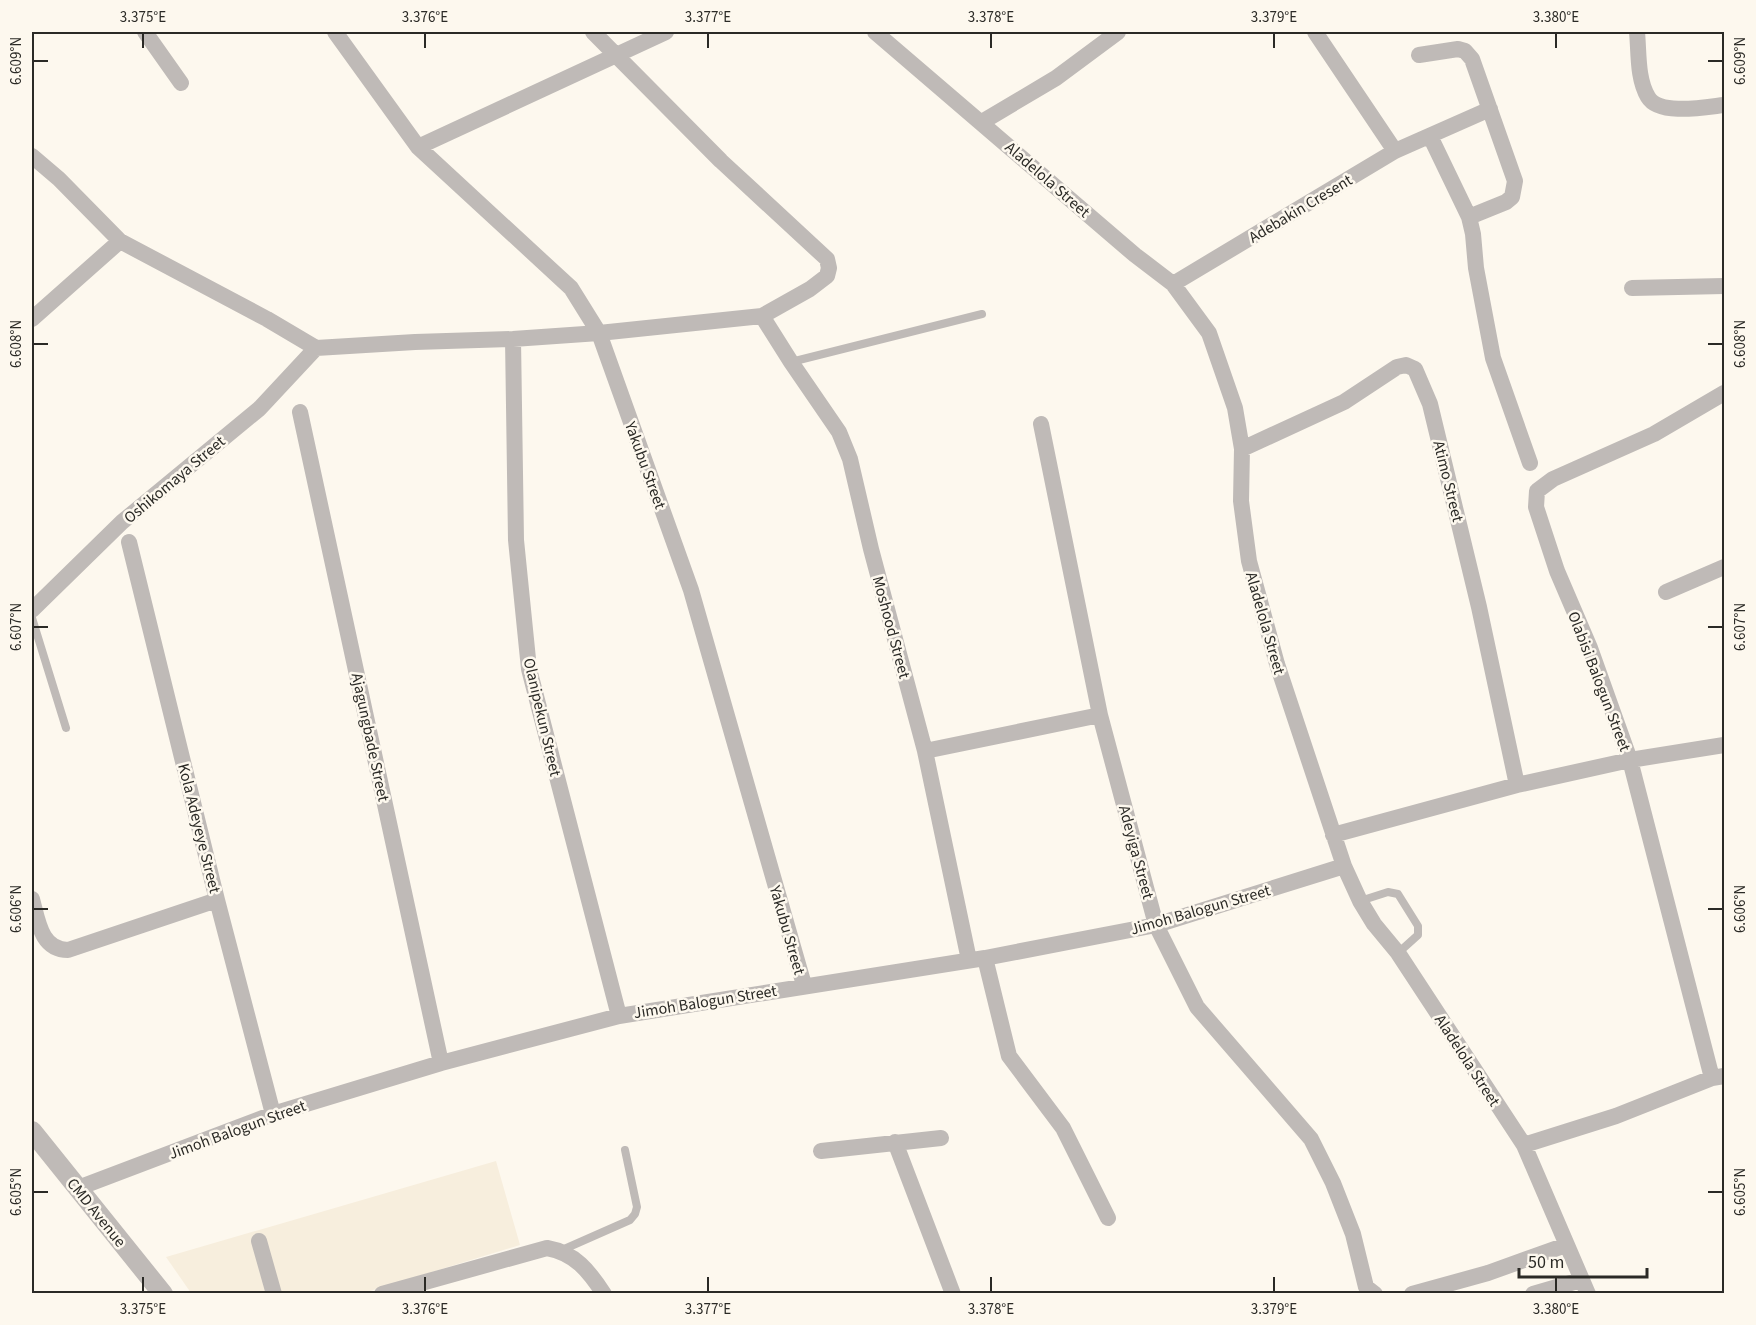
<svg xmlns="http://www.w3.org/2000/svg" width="1756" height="1325" font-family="'Source Sans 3',sans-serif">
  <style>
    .built { fill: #f7eedd }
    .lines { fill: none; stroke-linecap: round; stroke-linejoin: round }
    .service { stroke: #bfbab7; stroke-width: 8 }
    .minor { stroke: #bfbab7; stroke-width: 16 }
    .tertiary { stroke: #bfbab7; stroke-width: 20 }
    .ticks { fill: none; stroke: #2b2a26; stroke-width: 2 }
    .labels { text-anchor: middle; stroke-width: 5; stroke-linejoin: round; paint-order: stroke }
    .street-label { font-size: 16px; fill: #2b2a26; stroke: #fdf8ee }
    .neatline { fill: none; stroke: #2b2a26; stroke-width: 2 }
    .ticks-label { font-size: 15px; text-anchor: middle; fill: #2b2a26 }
  </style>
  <rect width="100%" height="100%" fill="#fdf8ee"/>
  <!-- built -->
  <path class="built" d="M496,1161L520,1245L360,1294L191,1293L166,1257Z"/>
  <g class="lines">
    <!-- service -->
    <path class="service" d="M791,362L982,314
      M32,618L66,728
      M1360,901L1388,892L1398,894L1418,926V935L1398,953
      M562,1250L630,1220L635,1214L637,1207L625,1150"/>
    <!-- minor -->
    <path class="minor" d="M145,32L181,83
      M335,32L418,147L571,288L599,333L691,590L804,985
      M875,32L1135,255L1173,284L1209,333L1235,408L1242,449L1241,501L1249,561L1277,664L1344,866L1360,901L1374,924L1398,953L1524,1145L1588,1294
      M1315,32L1395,151
      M1637,32C1639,52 1637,79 1648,97C1659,116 1706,107 1724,105
      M1419,55L1458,49L1465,51L1472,59L1515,181L1512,197L1506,202L1469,217
      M982,122L1056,78L1118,32
      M1430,136L1469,217L1473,234L1476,268L1493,358L1530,463
      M418,147L666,32
      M32,156L59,179L120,241L267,319L316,348L415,342L513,339L599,333L762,316L810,289L827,276L829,268L827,259L721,161L593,32
      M1173,284L1395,151L1490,109
      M1632,288L1724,286
      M762,316L791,362L839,432L850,459L871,549L925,751L969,960
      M32,319L120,241
      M513,339L516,540L529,669L619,1016
      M300,412L441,1063
      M1041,424L1100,715L1156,925L1197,1007L1311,1139L1333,1183L1353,1234L1366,1287L1375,1294
      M1242,449L1344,402L1397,367L1406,365L1415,369L1430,404L1479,607L1517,785
      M129,542L217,900L273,1114
      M1666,592L1724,567
      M32,610L122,522L259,409L316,348
      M925,751L1100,715
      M1333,835L1517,785L1630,760L1724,745
      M32,899C38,921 41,950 68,950L217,900
      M985,958L1009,1056L1063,1128L1108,1218
      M1712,1078L1630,760L1590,648L1557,571L1536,507L1537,491L1553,479L1654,434L1724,393
      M895,1142L953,1294
      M1524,1145L1616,1116L1712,1078L1724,1076
      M821,1151L941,1138
      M78,1188L273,1114L441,1063L619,1016L985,958L1156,925L1344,866
      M259,1241L274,1294
      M382,1294L547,1248C575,1253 589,1271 604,1294
      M1412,1294L1488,1273L1566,1245
      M1533,1294L1581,1280"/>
    <!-- tertiary -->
    <path class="tertiary" d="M32,1131L163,1294"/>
  </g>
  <!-- ticks -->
  <path class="ticks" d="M143,33V48M425,33V48M708,33V48M991,33V48M1274,33V48M1556,33V48M33,61H48M1708,61H1723M33,344H48M1708,344H1723M33,627H48M1708,627H1723M33,909H48M1708,909H1723M33,1192H48M1708,1192H1723M143,1277V1292M425,1277V1292M708,1277V1292M991,1277V1292M1274,1277V1292M1556,1277V1292"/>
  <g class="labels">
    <!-- street labels -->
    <g class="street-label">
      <text transform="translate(1048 179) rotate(41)" y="6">Aladelola Street</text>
      <text transform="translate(1300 208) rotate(-31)" y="6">Adebakin Cresent</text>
      <text transform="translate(646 465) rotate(70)" y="6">Yakubu Street</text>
      <text transform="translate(174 479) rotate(-40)" y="6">Oshikomaya Street</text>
      <text transform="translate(1449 481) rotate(76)" y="6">Atimo Street</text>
      <text transform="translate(1266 623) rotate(74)" y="6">Aladelola Street</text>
      <text transform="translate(892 627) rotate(75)" y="6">Moshood Street</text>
      <text transform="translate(1600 681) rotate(69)" y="6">Olabisi Balogun Street</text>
      <text transform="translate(543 717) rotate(77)" y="6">Olanipekun Street</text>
      <text transform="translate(371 737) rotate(78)" y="6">Ajagungbade Street</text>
      <text transform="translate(200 828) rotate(76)" y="6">Kola Adeyeye Street</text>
      <text transform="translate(1137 852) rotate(75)" y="6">Adeyiga Street</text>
      <text transform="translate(1200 909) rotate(-16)" y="6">Jimoh Balogun Street</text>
      <text transform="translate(788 930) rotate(74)" y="6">Yakubu Street</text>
      <text transform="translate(705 1001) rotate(-9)" y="6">Jimoh Balogun Street</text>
      <text transform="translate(1468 1060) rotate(57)" y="6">Aladelola Street</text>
      <text transform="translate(237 1129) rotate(-20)" y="6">Jimoh Balogun Street</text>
      <text transform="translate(97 1212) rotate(51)" y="6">CMD Avenue</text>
    </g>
  </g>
  <!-- border -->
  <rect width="1756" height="1325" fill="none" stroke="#fdf8ee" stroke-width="66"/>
  <!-- scale -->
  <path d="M1519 1268v9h128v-9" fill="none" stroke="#2b2a26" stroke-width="3"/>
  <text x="1528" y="1268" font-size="18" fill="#2b2a26" stroke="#fdf8ee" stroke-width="4.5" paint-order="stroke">50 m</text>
  <rect x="33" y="33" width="1690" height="1259" class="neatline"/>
  <g class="ticks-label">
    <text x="143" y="22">3.375°E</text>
    <text x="425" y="22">3.376°E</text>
    <text x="708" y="22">3.377°E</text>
    <text x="991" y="22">3.378°E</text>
    <text x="1274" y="22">3.379°E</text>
    <text x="1556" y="22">3.380°E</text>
    <text transform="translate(16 61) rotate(-90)" y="5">6.609°N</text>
    <text transform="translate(1740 61) rotate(-90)" y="5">6.609°N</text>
    <text transform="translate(16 344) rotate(-90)" y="5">6.608°N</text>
    <text transform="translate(1740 344) rotate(-90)" y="5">6.608°N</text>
    <text transform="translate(16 627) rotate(-90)" y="5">6.607°N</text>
    <text transform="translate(1740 627) rotate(-90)" y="5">6.607°N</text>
    <text transform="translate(16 909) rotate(-90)" y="5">6.606°N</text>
    <text transform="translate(1740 909) rotate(-90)" y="5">6.606°N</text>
    <text transform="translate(16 1192) rotate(-90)" y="5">6.605°N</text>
    <text transform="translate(1740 1192) rotate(-90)" y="5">6.605°N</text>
    <text x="143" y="1314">3.375°E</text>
    <text x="425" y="1314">3.376°E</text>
    <text x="708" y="1314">3.377°E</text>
    <text x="991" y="1314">3.378°E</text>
    <text x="1274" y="1314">3.379°E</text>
    <text x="1556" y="1314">3.380°E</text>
  </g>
</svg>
